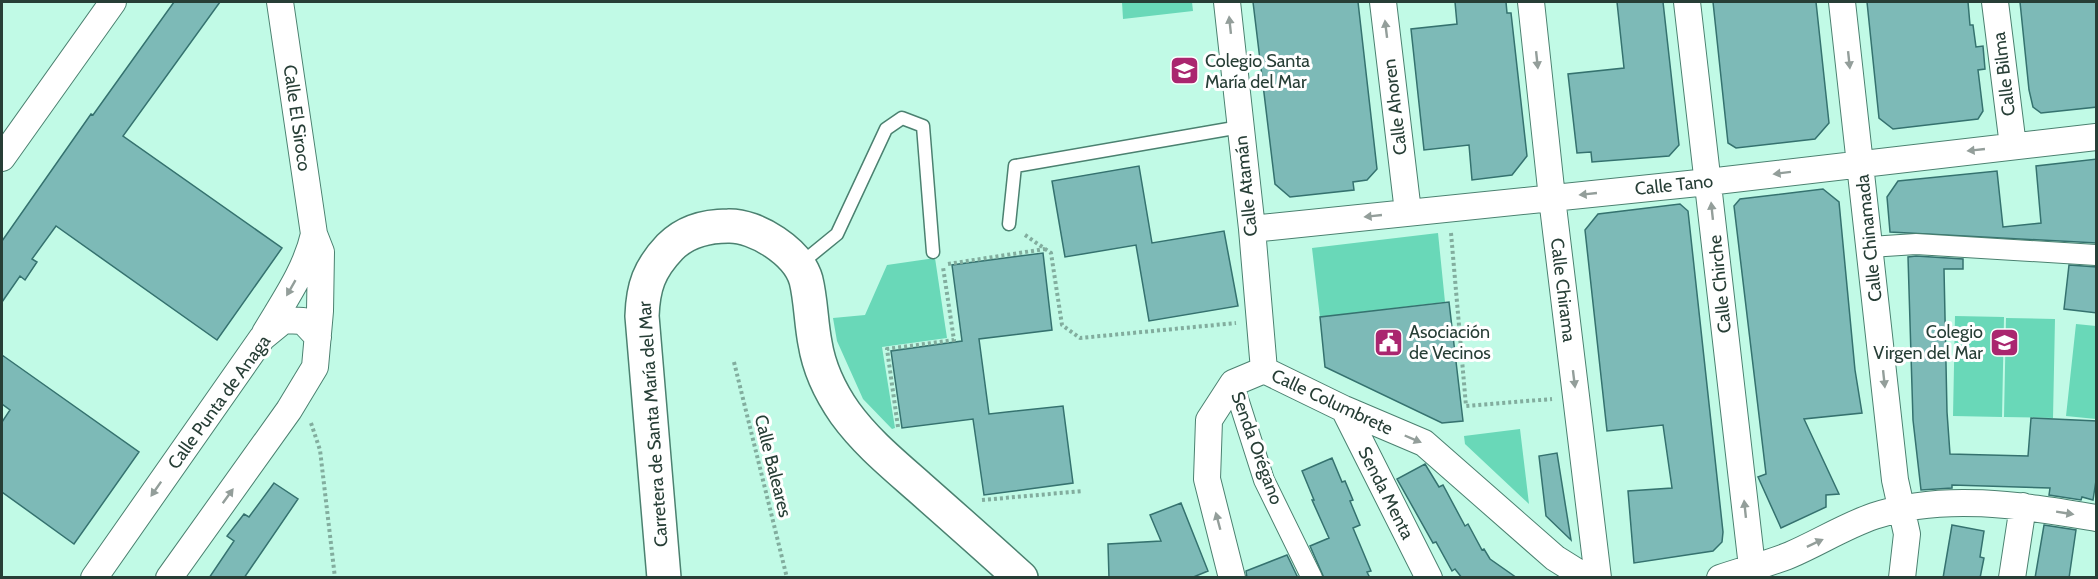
<svg xmlns="http://www.w3.org/2000/svg" width="2098" height="579" viewBox="0 0 2098 579" font-family="Cabin,sans-serif">
	<rect width="100%" height="100%" fill="#c1fae6"/>
	<path fill="#69d8b8" d="M 1122,2 L 1192,2 L 1193,11 L 1123,19 Z
		M 1438,233 L 1445,302 L 1320,317 L 1312,248 Z
		M 935,258 L 947,338 L 882,347 L 895,428 L 892,429 L 863,399 L 837,341 L 833,318 L 865,315 L 887,265 Z
		M 1955,316 L 2004,317 L 2002,417 L 1953,416 Z
		M 2006,318 L 2055,319 L 2053,418 L 2004,417 Z
		M 2076,324 L 2096,326 L 2096,419 L 2066,416 Z
		M 1520,429 L 1529,504 L 1465,444 L 1464,436 Z"/>
	<path fill="#7dbab7" stroke="#35726f" stroke-width="1.5" d="M 174,2 L 220,2 L 123,136 L 282,248 L 217,340 L 56,226 L 32,259 L 37,262 L 25,280 L 20,276 L 2,302 L 2,241 L 91,114 L 93,115 Z
		M 1253,2 L 1358,2 L 1377,169 L 1367,180 L 1353,182 L 1354,190 L 1290,197 L 1275,184 Z
		M 1455,2 L 1506,2 L 1507,13 L 1511,13 L 1527,156 L 1512,175 L 1472,180 L 1469,145 L 1424,150 L 1411,29 L 1457,24 Z
		M 1617,2 L 1663,2 L 1679,145 L 1669,156 L 1592,162 L 1591,152 L 1577,153 L 1568,74 L 1624,68 Z
		M 1713,2 L 1816,2 L 1829,123 L 1815,139 L 1736,148 L 1728,143 Z
		M 1867,2 L 1968,2 L 1970,25 L 1973,25 L 1976,47 L 1983,46 L 1985,69 L 1978,70 L 1983,111 L 1978,119 L 1893,129 L 1879,118 Z
		M 2020,2 L 2097,2 L 2097,107 L 2041,113 L 2033,107 L 2029,90 Z
		M 2097,159 L 2097,243 L 1890,232 L 1887,197 L 1898,181 L 1997,171 L 2003,227 L 2041,223 L 2036,166 Z
		M 1139,166 L 1152,243 L 1224,231 L 1238,306 L 1149,321 L 1136,245 L 1065,257 L 1052,181 Z
		M 1823,189 L 1839,202 L 1855,370 L 1862,413 L 1804,419 L 1839,494 L 1826,495 L 1826,507 L 1781,528 L 1758,477 L 1766,474 L 1734,206 L 1740,199 Z
		M 1680,204 L 1688,211 L 1723,532 L 1722,542 L 1713,551 L 1634,563 L 1628,491 L 1672,488 L 1663,425 L 1607,431 L 1585,230 L 1598,214 Z
		M 1043,253 L 1052,330 L 979,339 L 989,414 L 1063,406 L 1073,483 L 984,495 L 973,419 L 902,428 L 891,351 L 962,341 L 952,265 Z
		M 1916,256 L 1963,259 L 1963,269 L 1944,269 L 1947,412 L 1950,454 L 2028,456 L 2031,418 L 2097,421 L 2097,474 L 2093,500 L 2082,497 L 2081,500 L 2049,495 L 2050,488 L 1952,485 L 1952,488 L 1921,490 L 1913,420 L 1908,257 Z
		M 2069,265 L 2097,267 L 2097,313 L 2064,309 Z
		M 1449,302 L 1463,421 L 1442,423 L 1325,367 L 1320,317 Z
		M 2,355 L 139,452 L 74,544 L 2,492 L 2,422 L 10,410 L 2,404 Z
		M 1557,453 L 1571,540 L 1546,516 L 1539,456 Z
		M 1332,458 L 1342,482 L 1345,481 L 1353,500 L 1350,501 L 1360,525 L 1353,528 L 1371,571 L 1367,572 L 1370,578 L 1324,578 L 1310,546 L 1329,538 L 1312,500 L 1314,500 L 1302,471 Z
		M 1425,464 L 1439,487 L 1443,485 L 1465,526 L 1468,524 L 1482,550 L 1484,549 L 1490,559 L 1517,578 L 1462,578 L 1455,569 L 1452,571 L 1436,542 L 1433,543 L 1397,479 Z
		M 274,483 L 298,499 L 244,578 L 209,578 L 234,541 L 227,536 L 244,514 L 249,517 Z
		M 1181,503 L 1208,571 L 1191,578 L 1109,578 L 1108,544 L 1161,541 L 1150,515 Z
		M 1952,525 L 1984,531 L 1980,557 L 1984,558 L 1980,578 L 1943,578 Z
		M 2044,525 L 2076,530 L 2069,578 L 2035,578 Z
		M 1287,555 L 1298,578 L 1247,578 L 1246,571 Z"/>
	<g fill="none" stroke-linecap="round" stroke-linejoin="round">
		<defs>
			<path id="service" d="M 1009,224 L 1015,166 L 1240,127
				M 799,265 L 837,234 L 886,129 L 902,118 L 923,126 L 933,252"/>
			<path id="pedestrian" d="M 1870,247 L 1916,244 L 2096,255
				M 1233,383 L 1264,480 L 1312,578"/>
			<path id="minor" d="M 1227,2 L 1252,229 L 1264,370
				M 1383,2 L 1408,212
				M 1531,2 L 1552,198 L 1598,578
				M 1687,2 L 1752,567
				M 1842,2 L 1895,480 L 1907,534 L 1902,578
				M 1995,2 L 2013,146
				M 2,158 L 113,2
				M 1252,229 L 1708,182 L 2096,137
				M 265,333 C 284,301 306,270 314,234
				M 1344,409 L 1429,578
				M 94,578 L 262,338 L 284,320 L 303,321 L 318,337
				M 169,578 L 289,410 L 315,367 L 320,311 L 321,252 L 314,234 L 280,2
				M 1232,578 L 1207,479 L 1209,420 L 1233,383 L 1264,370 L 1344,409 L 1424,443 L 1555,558 L 1587,578
				M 1720,578 C 1743,570 1768,564 1790,555 C 1818,543 1845,526 1874,516 C 1946,492 2024,506 2096,518
				M 2012,578 L 2023,506"/>
			<path id="secondary" d="M 664,578 L 642,316 C 643,287 649,269 670,247 C 686,231 706,226 728,226 C 756,225 798,252 806,280 C 811,300 811,323 815,343 C 819,368 831,393 845,413 C 866,442 893,464 919,487 C 953,517 987,547 1021,578"/>
		</defs>
		<use href="#service" stroke="#4b8170" stroke-width="15"/>
		<use href="#pedestrian" stroke="#4b8170" stroke-width="22"/>
		<use href="#minor" stroke="#4b8170" stroke-width="28"/>
		<use href="#secondary" stroke="#4b8170" stroke-width="36"/>
		<path stroke="#82ad9e" stroke-width="4" stroke-dasharray="3 3" stroke-linecap="butt" d="M 1451,233 L 1466,406 L 1552,399
			M 1025,235 L 1051,253 L 1062,325 L 1080,338 L 1236,323
			M 948,264 L 1045,249
			M 734,362 L 787,578
			M 311,423 L 320,450 L 335,578
			M 898,427 L 887,349 L 954,340 L 943,267
			M 982,500 L 1083,491"/>
		<use href="#service" stroke="#fff" stroke-width="12"/>
		<use href="#pedestrian" stroke="#fff" stroke-width="20"/>
		<use href="#minor" stroke="#fff" stroke-width="26"/>
		<use href="#secondary" stroke="#fff" stroke-width="33"/>
	</g>
	<defs><path id="oneway-solid" d="M-6-.8H1V-3.2L6.5 0L1 3.2V.8H-6Z" transform="scale(1.5)"/></defs>
	<g fill="#939e9a">
		<use href="#oneway-solid" transform="translate(1230 25) rotate(-96)"/>
		<use href="#oneway-solid" transform="translate(1386 29) rotate(-97)"/>
		<use href="#oneway-solid" transform="translate(1537 60) rotate(84)"/>
		<use href="#oneway-solid" transform="translate(1849 60) rotate(84)"/>
		<use href="#oneway-solid" transform="translate(1976 150) rotate(174)"/>
		<use href="#oneway-solid" transform="translate(1782 173) rotate(173)"/>
		<use href="#oneway-solid" transform="translate(1588 194) rotate(174)"/>
		<use href="#oneway-solid" transform="translate(1712 211) rotate(-96)"/>
		<use href="#oneway-solid" transform="translate(1373 216) rotate(174)"/>
		<use href="#oneway-solid" transform="translate(291 288) rotate(120)"/>
		<use href="#oneway-solid" transform="translate(1574 379) rotate(83)"/>
		<use href="#oneway-solid" transform="translate(1884 379) rotate(84)"/>
		<use href="#oneway-solid" transform="translate(1413 439) rotate(23)"/>
		<use href="#oneway-solid" transform="translate(156 489) rotate(125)"/>
		<use href="#oneway-solid" transform="translate(228 496) rotate(-54)"/>
		<use href="#oneway-solid" transform="translate(1745 509) rotate(-96)"/>
		<use href="#oneway-solid" transform="translate(2065 513) rotate(9)"/>
		<use href="#oneway-solid" transform="translate(1218 521) rotate(-105)"/>
		<use href="#oneway-solid" transform="translate(1815 543) rotate(-25)"/>
	</g>
	<defs>
		<symbol id="school-square" viewBox="-11 -11 22 22"><rect x="-9" y="-9" width="18" height="18" rx="4" fill="#aa266f" stroke="#fff"/><path d="M0-5L7-2L0 1L-7-2ZM-4 1L0 2.5L4 1V4Q0 6-4 4Z" fill="#fff"/></symbol>
		<symbol id="civic-square" viewBox="-11 -11 22 22"><rect x="-9" y="-9" width="18" height="18" rx="4" fill="#aa266f" stroke="#fff"/><path d="M-.6-6.5H3V-4.5H.6V-3L4-1V1h2V6H-6V1h2V-1L-.6-3ZM-1.2 2.5V6h2.4V2.5Z" fill="#fff"/></symbol>
	</defs>
	<g fill-rule="evenodd">
		<use href="#school-square" x="1168" y="54" width="33" height="33"/>
		<use href="#civic-square" x="1372" y="326" width="33" height="33"/>
		<use href="#school-square" x="1988" y="326" width="33" height="33"/>
	</g>
	<g text-anchor="middle" dominant-baseline="central" stroke-width="6" stroke-linejoin="round" paint-order="stroke">
		<g font-size="18" fill="#273e36" stroke="#fff" text-anchor="start">
			<text x="1205" y="61">Colegio Santa<tspan x="1205" dy="21">María del Mar</tspan></text>
			<text x="1409" y="332">Asociación<tspan x="1409" dy="21">de Vecinos</tspan></text>
			<text x="1983" y="332" text-anchor="end">Colegio<tspan x="1983" dy="21">Virgen del Mar</tspan></text>
		</g>
		<g font-size="18" fill="#273e36" stroke="#fff">
			<text transform="translate(2004 74) rotate(-97)">Calle Bilma</text>
			<text transform="translate(1395 107) rotate(-97)">Calle Ahoren</text>
			<text transform="translate(297 118) rotate(82)">Calle El Siroco</text>
			<text transform="translate(1674 185) rotate(-6)">Calle Tano</text>
			<text transform="translate(1246 186) rotate(-96)">Calle Atamán</text>
			<text transform="translate(1869 238) rotate(-96)">Calle Chinamada</text>
			<text transform="translate(1720 284) rotate(-96)">Calle Chirche</text>
			<text transform="translate(1563 290) rotate(83)">Calle Chirama</text>
			<text transform="translate(219 402) rotate(-54)">Calle Punta de Anaga</text>
			<text transform="translate(1332 402) rotate(25)">Calle Columbrete</text>
			<text transform="translate(653 424) rotate(-94)">Carretera de Santa María del Mar</text>
			<text transform="translate(1257 448) rotate(70)">Senda Orégano</text>
			<text transform="translate(773 466) rotate(76)">Calle Baleares</text>
			<text transform="translate(1386 493) rotate(63)">Senda Menta</text>
		</g>
	</g>
	<rect width="2098" height="579" fill="none" stroke="#273e36" stroke-width="6"/>
</svg>
